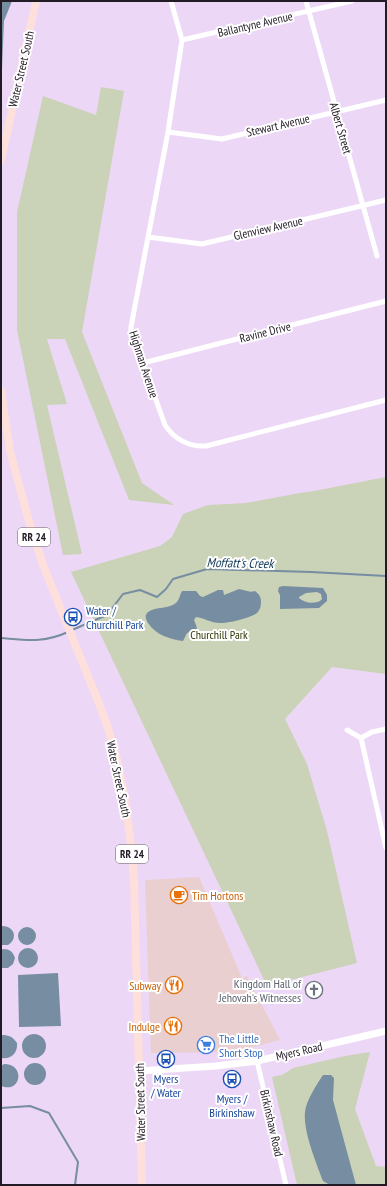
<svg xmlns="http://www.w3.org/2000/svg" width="387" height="1186" viewBox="0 0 387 1186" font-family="'PT Sans Narrow',sans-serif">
	<rect width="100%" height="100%" fill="#edd7f6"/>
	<path fill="#e9cfd0" d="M 199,877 L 242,978 L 247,976 L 280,1040 L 233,1052 L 151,1053 L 145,880 Z"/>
	<path fill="#cad2b7" d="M 101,87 L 124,91 L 82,332 L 142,483 L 174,505 L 129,500 L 65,339 L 47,339 L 67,404 L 47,405 L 82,554 L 63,555 L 17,330 L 17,212 L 43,96 L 96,115 Z
		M 386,477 L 386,674 L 332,667 L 285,719 L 307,764 L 327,831 L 357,963 L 267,986 L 71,572 L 160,546 L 172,537 L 183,514 L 208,505 L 246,503 L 300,493 L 314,491 Z
		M 370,1052 L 355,1109 L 376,1166 L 386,1167 L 386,1185 L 297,1185 L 272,1077 L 282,1075 L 293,1068 L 345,1056 Z"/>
	<path fill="#778da2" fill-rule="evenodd" d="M 1,1 L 12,1 L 4,21 L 1,93 Z
		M 283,586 L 323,588 L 327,595 L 327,601 L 319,608 L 280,609 L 280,595 L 278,591 L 279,587 ZM 317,592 L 321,594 L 322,599 L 320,601 C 314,604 304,603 299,598 L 299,597 L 306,593 Z
		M 239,589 C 245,590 249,593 255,591 C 259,594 261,597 261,602 C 261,606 260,610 257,613 C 250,618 229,623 220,623 C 211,623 204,618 196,617 L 194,620 L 196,625 L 197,629 L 187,633 L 183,641 C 169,639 156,635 148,623 C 146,619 144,616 148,612 C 156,606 169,610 177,602 C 180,598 180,594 182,591 L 196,591 L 200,596 L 203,597 L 218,590 L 223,590 L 224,595 Z
		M 2,926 C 15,926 18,939 8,945 L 1,945 L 1,927 Z
		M18 936a9 9 0 1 1 18 0a9 9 0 1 1-18 0Z
		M18 958a10 10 0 1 1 20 0a10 10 0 1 1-20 0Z
		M 3,949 C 10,949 13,952 15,958 L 13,964 L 8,968 L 1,968 L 1,950 Z
		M 58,973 L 61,1026 L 19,1027 L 18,975 Z
		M22 1046a12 12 0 1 1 24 0a12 12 0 1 1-24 0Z
		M 2,1035 C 9,1035 13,1037 17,1043 C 18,1053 11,1060 1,1058 L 1,1036 Z
		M24 1074a11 11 0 1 1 22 0a11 11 0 1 1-22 0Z
		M 4,1064 C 26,1064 21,1094 1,1086 L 1,1066 Z
		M 323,1075 L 331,1075 L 334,1078 L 333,1100 L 356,1185 L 330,1185 L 323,1181 C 316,1162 303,1131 305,1112 C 306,1101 317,1084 323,1075 Z"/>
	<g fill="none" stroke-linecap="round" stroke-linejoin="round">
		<path stroke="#778da2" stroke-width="2" d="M 72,630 L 107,615 L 123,594 L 140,590 L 157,597 L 166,589 L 173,579 L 207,569 L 311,572 L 386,576
			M 1,638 C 27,640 44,643 68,632
			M 1,1108 L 30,1106 L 49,1113 L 78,1162 L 75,1185"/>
		<path stroke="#fff" stroke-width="5" d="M 171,1 L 182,40 L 168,132 L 131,327 L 131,331 L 165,425 C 174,439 189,447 206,446 L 386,400
			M 306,1 L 377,256
			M 182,40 L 352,1
			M 168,132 L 222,139 L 386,100
			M 148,237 L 202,244 L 386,200
			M 143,363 L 386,301
			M 347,730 L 361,738 L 386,848
			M 361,738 L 372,732 L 386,729
			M 257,1061 L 286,1185"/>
		<path stroke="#fff" stroke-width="7" d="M 139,1071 L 216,1066 L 257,1061 L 386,1031"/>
		<path stroke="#fddfdb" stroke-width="8" d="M 1,160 L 36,1
			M 1,391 L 10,451 L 28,518 L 43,565 L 98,701 L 108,728 L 118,763 L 126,805 L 132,854 L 134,880 L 142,1185"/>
	</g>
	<defs>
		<symbol id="bus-ring" viewBox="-11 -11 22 22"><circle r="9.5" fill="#fff" stroke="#1a4fb4" stroke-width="1.5"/><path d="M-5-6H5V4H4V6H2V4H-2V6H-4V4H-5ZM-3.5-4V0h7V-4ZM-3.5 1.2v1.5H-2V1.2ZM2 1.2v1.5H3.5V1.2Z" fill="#1a4fb4"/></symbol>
		<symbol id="cafe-ring" viewBox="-11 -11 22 22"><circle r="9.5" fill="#fff" stroke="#e8710a" stroke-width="1.5"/><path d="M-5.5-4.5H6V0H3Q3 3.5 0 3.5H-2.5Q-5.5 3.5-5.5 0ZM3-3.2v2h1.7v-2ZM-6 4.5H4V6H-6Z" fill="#e8710a"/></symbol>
		<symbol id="restaurant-ring" viewBox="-11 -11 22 22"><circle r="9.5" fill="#fff" stroke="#e8710a" stroke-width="1.5"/><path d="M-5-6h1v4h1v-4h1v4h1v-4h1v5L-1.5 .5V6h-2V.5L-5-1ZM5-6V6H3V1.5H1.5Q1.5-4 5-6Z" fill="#e8710a"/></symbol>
		<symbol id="church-ring" viewBox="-11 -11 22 22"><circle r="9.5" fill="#fff" stroke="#6b7280" stroke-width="1.5"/><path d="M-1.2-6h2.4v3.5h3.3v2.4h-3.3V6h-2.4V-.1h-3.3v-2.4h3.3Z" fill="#6b7280"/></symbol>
		<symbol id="supermarket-ring" viewBox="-11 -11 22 22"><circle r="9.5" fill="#fff" stroke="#3f7fe0" stroke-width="1.5"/><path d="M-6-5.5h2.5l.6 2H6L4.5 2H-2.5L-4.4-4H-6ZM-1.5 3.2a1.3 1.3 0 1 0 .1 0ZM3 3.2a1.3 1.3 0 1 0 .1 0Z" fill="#3f7fe0"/></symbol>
	</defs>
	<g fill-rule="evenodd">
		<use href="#bus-ring" x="63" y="607" width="20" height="20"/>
		<use href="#cafe-ring" x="169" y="885" width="20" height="20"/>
		<use href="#restaurant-ring" x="164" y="975" width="20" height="20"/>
		<use href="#church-ring" x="304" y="980" width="20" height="20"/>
		<use href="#restaurant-ring" x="163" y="1016" width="20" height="20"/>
		<use href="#supermarket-ring" x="196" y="1035" width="20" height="20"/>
		<use href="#bus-ring" x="156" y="1049" width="20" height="20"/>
		<use href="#bus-ring" x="222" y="1069" width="20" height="20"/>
	</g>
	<g text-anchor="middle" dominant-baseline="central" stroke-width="4" stroke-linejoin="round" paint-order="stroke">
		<g fill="#fff" stroke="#645f66" stroke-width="1">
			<rect x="18" y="528" width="32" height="18" rx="3"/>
			<rect x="116" y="845" width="32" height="18" rx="3"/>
		</g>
		<g font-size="11" font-weight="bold" fill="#221a25">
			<text x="34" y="537">RR 24</text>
			<text x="132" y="854">RR 24</text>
		</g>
		<g font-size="12" fill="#221a25" stroke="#fff">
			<text transform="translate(255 24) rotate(-13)">Ballantyne Avenue</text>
			<text transform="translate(21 69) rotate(-77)">Water Street South</text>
			<text transform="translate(278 125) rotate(-13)">Stewart Avenue</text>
			<text transform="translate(341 128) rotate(74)">Albert Street</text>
			<text transform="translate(268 228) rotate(-13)">Glenview Avenue</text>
			<text transform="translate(265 332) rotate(-14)">Ravine Drive</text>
			<text transform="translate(144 364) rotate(72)">Highman Avenue</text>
			<text transform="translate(119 779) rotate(78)">Water Street South</text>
			<text transform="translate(299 1051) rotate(-13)">Myers Road</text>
			<text transform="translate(140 1102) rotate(-91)">Water Street South</text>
			<text transform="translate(272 1123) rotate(77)">Birkinshaw Road</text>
		</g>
		<g font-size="12" fill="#164399" stroke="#fff">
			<text x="86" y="610" text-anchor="start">Water /<tspan x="86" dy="14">Churchill Park</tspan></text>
			<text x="166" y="1078">Myers<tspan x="166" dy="14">/ Water</tspan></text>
			<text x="232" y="1098">Myers /<tspan x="232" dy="14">Birkinshaw</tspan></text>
		</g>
		<g font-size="12" fill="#2e3704" stroke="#fff">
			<text x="219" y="634">Churchill Park</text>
		</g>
		<g font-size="12" fill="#c56008" stroke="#fff" text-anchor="end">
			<text x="192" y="895" text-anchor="start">Tim Hortons</text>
			<text x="161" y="985">Subway</text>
			<text x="160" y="1026">Indulge</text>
		</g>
		<g font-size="12" fill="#5b616d" stroke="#fff" text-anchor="end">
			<text x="301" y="983">Kingdom Hall of<tspan x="301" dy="14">Jehovah's Witnesses</tspan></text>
		</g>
		<g font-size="12" fill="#366cbe" stroke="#fff" text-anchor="start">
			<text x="219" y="1038">The Little<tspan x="219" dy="14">Short Stop</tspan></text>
		</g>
		<g font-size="13" font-style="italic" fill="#133a5a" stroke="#fff">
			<text transform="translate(240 563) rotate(1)">Moffatt's Creek</text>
		</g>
	</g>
	<rect width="387" height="1186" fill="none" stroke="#221a25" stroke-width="4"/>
</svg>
